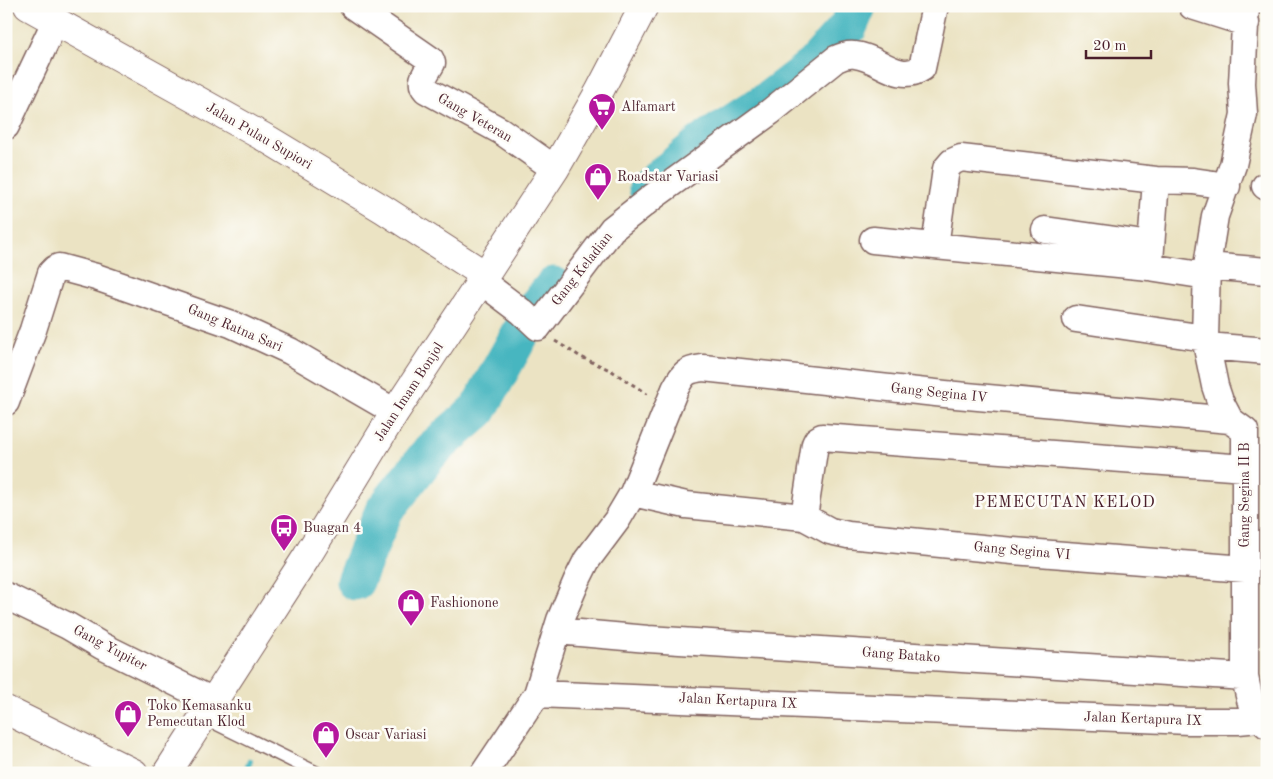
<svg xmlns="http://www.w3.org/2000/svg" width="1273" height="779" viewBox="0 0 1273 779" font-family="'Old Standard TT',serif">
	<rect width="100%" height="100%" fill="#fdfcf7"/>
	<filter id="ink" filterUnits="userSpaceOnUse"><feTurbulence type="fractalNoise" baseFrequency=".02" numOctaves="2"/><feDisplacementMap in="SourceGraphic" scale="10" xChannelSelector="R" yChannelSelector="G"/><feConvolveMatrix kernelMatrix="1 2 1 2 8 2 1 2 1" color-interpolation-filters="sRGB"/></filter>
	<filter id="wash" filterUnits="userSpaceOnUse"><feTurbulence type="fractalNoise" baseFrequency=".0096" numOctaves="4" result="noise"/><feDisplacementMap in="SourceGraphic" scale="20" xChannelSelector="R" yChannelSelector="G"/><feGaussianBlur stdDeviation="1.12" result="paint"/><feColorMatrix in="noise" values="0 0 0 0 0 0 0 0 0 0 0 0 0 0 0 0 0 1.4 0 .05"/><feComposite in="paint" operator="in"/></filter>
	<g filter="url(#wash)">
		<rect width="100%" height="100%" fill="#ebe3c3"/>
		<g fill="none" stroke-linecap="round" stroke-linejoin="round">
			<path stroke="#47b6c0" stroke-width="6" d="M 245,773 L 250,761"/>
			<path stroke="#47b6c0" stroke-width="39" d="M 648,188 L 701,144 L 770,99 L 813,66 L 848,27 L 857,6
				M 355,581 L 384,511 L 431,451 L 478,410 L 533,311 L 554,286"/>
		</g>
	</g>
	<g filter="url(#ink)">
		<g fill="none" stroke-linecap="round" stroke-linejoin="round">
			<defs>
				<path id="service" d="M 203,717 L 317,773"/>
				<path id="minor" d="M 353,6 L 431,60 L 432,63 C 427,72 418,82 426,90 L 501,131 L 555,169
					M 1192,6 L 1246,23
					M 1246,6 L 1242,83 L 1244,114 L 1233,165 L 1215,216 L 1212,234 L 1207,266 L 1205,338 L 1215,386 L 1220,401 L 1230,420 L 1245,431 L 1245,677 C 1249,695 1250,714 1267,725
					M 6,126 L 55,22
					M 1265,186 L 1267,187
					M 1045,230 L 1151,245
					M 873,240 L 1149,267 L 1207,276
					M 935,246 L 946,169 L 952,162 L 961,158 L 1156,180 L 1193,181 L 1227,186
					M 1150,261 L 1156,180
					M 1207,266 L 1267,271
					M 481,281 L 522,312 L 538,327 L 612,229 L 654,196 L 770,112 L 836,59 C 842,56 848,54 855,55 C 879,57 898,84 922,68 L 935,6
					M 1076,319 L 1205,338
					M 1207,346 L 1267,351
					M 6,402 L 33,330 L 51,273 L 55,269 L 59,267 L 96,277 L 231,324 L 290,351 L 395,412
					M 1230,420 L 945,394 L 703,368 C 685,370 683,374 675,389 L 633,493 L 617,520 L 587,560 L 577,580 L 560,620 L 537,694 L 1189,721 L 1238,721 L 1258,719
					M 633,493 L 686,505 L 804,517 L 830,531 L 848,535 L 1013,551 L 1245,569
					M 804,517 L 815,444 L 817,440 L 822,437 L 1245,468
					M 6,596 L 68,626 L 102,646 L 213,701
					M 557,631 L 648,639 L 1245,677
					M 484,773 L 537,694"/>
				<path id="tertiary" d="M 28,6 L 269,140 L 383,209 L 485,275
					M 6,710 L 134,773"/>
				<path id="trunk" d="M 167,773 L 306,558 L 395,412 L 555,169 L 599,92 L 644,6"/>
			</defs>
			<use href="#service" stroke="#826460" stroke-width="15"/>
			<use href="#minor" stroke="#826460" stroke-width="29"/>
			<use href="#tertiary" stroke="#826460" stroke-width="30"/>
			<use href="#trunk" stroke="#826460" stroke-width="30"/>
			<path stroke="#826460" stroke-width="3" stroke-dasharray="4 4" stroke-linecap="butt" d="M 555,341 L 581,357 L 612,371 L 647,394"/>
			<use href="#service" stroke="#fff" stroke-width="12"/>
			<use href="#minor" stroke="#fff" stroke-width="26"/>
			<use href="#tertiary" stroke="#fff" stroke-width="28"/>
			<use href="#trunk" stroke="#fff" stroke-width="28"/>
		</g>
	</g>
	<defs>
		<symbol id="supermarket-pin" viewBox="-11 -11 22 30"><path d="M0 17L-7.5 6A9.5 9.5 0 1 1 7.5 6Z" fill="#b5179e" stroke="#fdfcf7"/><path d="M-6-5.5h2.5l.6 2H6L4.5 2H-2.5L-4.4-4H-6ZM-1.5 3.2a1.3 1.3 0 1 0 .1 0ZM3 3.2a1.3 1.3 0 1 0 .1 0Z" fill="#fff"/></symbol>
		<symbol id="shop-pin" viewBox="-11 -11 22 30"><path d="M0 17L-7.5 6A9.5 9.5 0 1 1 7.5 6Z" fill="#b5179e" stroke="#fdfcf7"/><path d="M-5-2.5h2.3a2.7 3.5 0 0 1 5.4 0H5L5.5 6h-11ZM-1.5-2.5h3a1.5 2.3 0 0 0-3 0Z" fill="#fff"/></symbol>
		<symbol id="bus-pin" viewBox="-11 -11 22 30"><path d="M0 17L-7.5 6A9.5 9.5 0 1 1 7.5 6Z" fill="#b5179e" stroke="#fdfcf7"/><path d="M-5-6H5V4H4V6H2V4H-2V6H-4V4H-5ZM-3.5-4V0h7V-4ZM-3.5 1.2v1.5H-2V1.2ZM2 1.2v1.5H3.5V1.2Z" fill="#fff"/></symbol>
	</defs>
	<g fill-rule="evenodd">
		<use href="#supermarket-pin" x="586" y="91" width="32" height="43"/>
		<use href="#shop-pin" x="582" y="161" width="32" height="43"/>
		<use href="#bus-pin" x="268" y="512" width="32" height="43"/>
		<use href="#shop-pin" x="395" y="587" width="32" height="43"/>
		<use href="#shop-pin" x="112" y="698" width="32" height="43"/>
		<use href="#shop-pin" x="310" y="719" width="32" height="43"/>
	</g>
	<g text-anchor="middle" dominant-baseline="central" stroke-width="5" stroke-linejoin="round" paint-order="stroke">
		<g font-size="14" fill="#4a1f2b" stroke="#fdfcf7" text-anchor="start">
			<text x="621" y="107">Alfamart</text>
			<text x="617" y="177">Roadstar Variasi</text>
			<text x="303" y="528">Buagan 4</text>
			<text x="430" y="603">Fashionone</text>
			<text x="147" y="706">Toko Kemasanku<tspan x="147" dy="16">Pemecutan Klod</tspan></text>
			<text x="345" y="735">Oscar Variasi</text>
		</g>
		<g font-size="14" fill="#4a1f2b" stroke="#fdfcf7">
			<text transform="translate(475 118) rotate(30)">Gang Veteran</text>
			<text transform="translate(259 136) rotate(30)">Jalan Pulau Supiori</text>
			<text transform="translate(582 269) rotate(-52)">Gang Keladian</text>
			<text transform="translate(235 328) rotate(23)">Gang Ratna Sari</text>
			<text transform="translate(409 392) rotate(-57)">Jalan Imam Bonjol</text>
			<text transform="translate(939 393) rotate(6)">Gang Segina IV</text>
			<text transform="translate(1245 495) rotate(-90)">Gang Segina II B</text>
			<text transform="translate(1022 551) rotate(5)">Gang Segina VI</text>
			<text transform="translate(110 648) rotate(28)">Gang Yupiter</text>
			<text transform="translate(901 655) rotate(4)">Gang Batako</text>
			<text transform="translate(738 701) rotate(3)">Jalan Kertapura IX</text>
			<text transform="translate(1143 719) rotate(2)">Jalan Kertapura IX</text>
		</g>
		<g font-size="16" letter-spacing="1" fill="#4a1f2b" stroke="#fdfcf7">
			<text x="1065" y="503">PEMECUTAN KELOD</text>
		</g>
	</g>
	<rect width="1273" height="779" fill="none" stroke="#fdfcf7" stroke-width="25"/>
	<path d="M1086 50v8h65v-8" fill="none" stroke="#4a1f2b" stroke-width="2.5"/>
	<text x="1093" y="50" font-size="15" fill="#4a1f2b" stroke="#fdfcf7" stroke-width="4" paint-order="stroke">20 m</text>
</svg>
